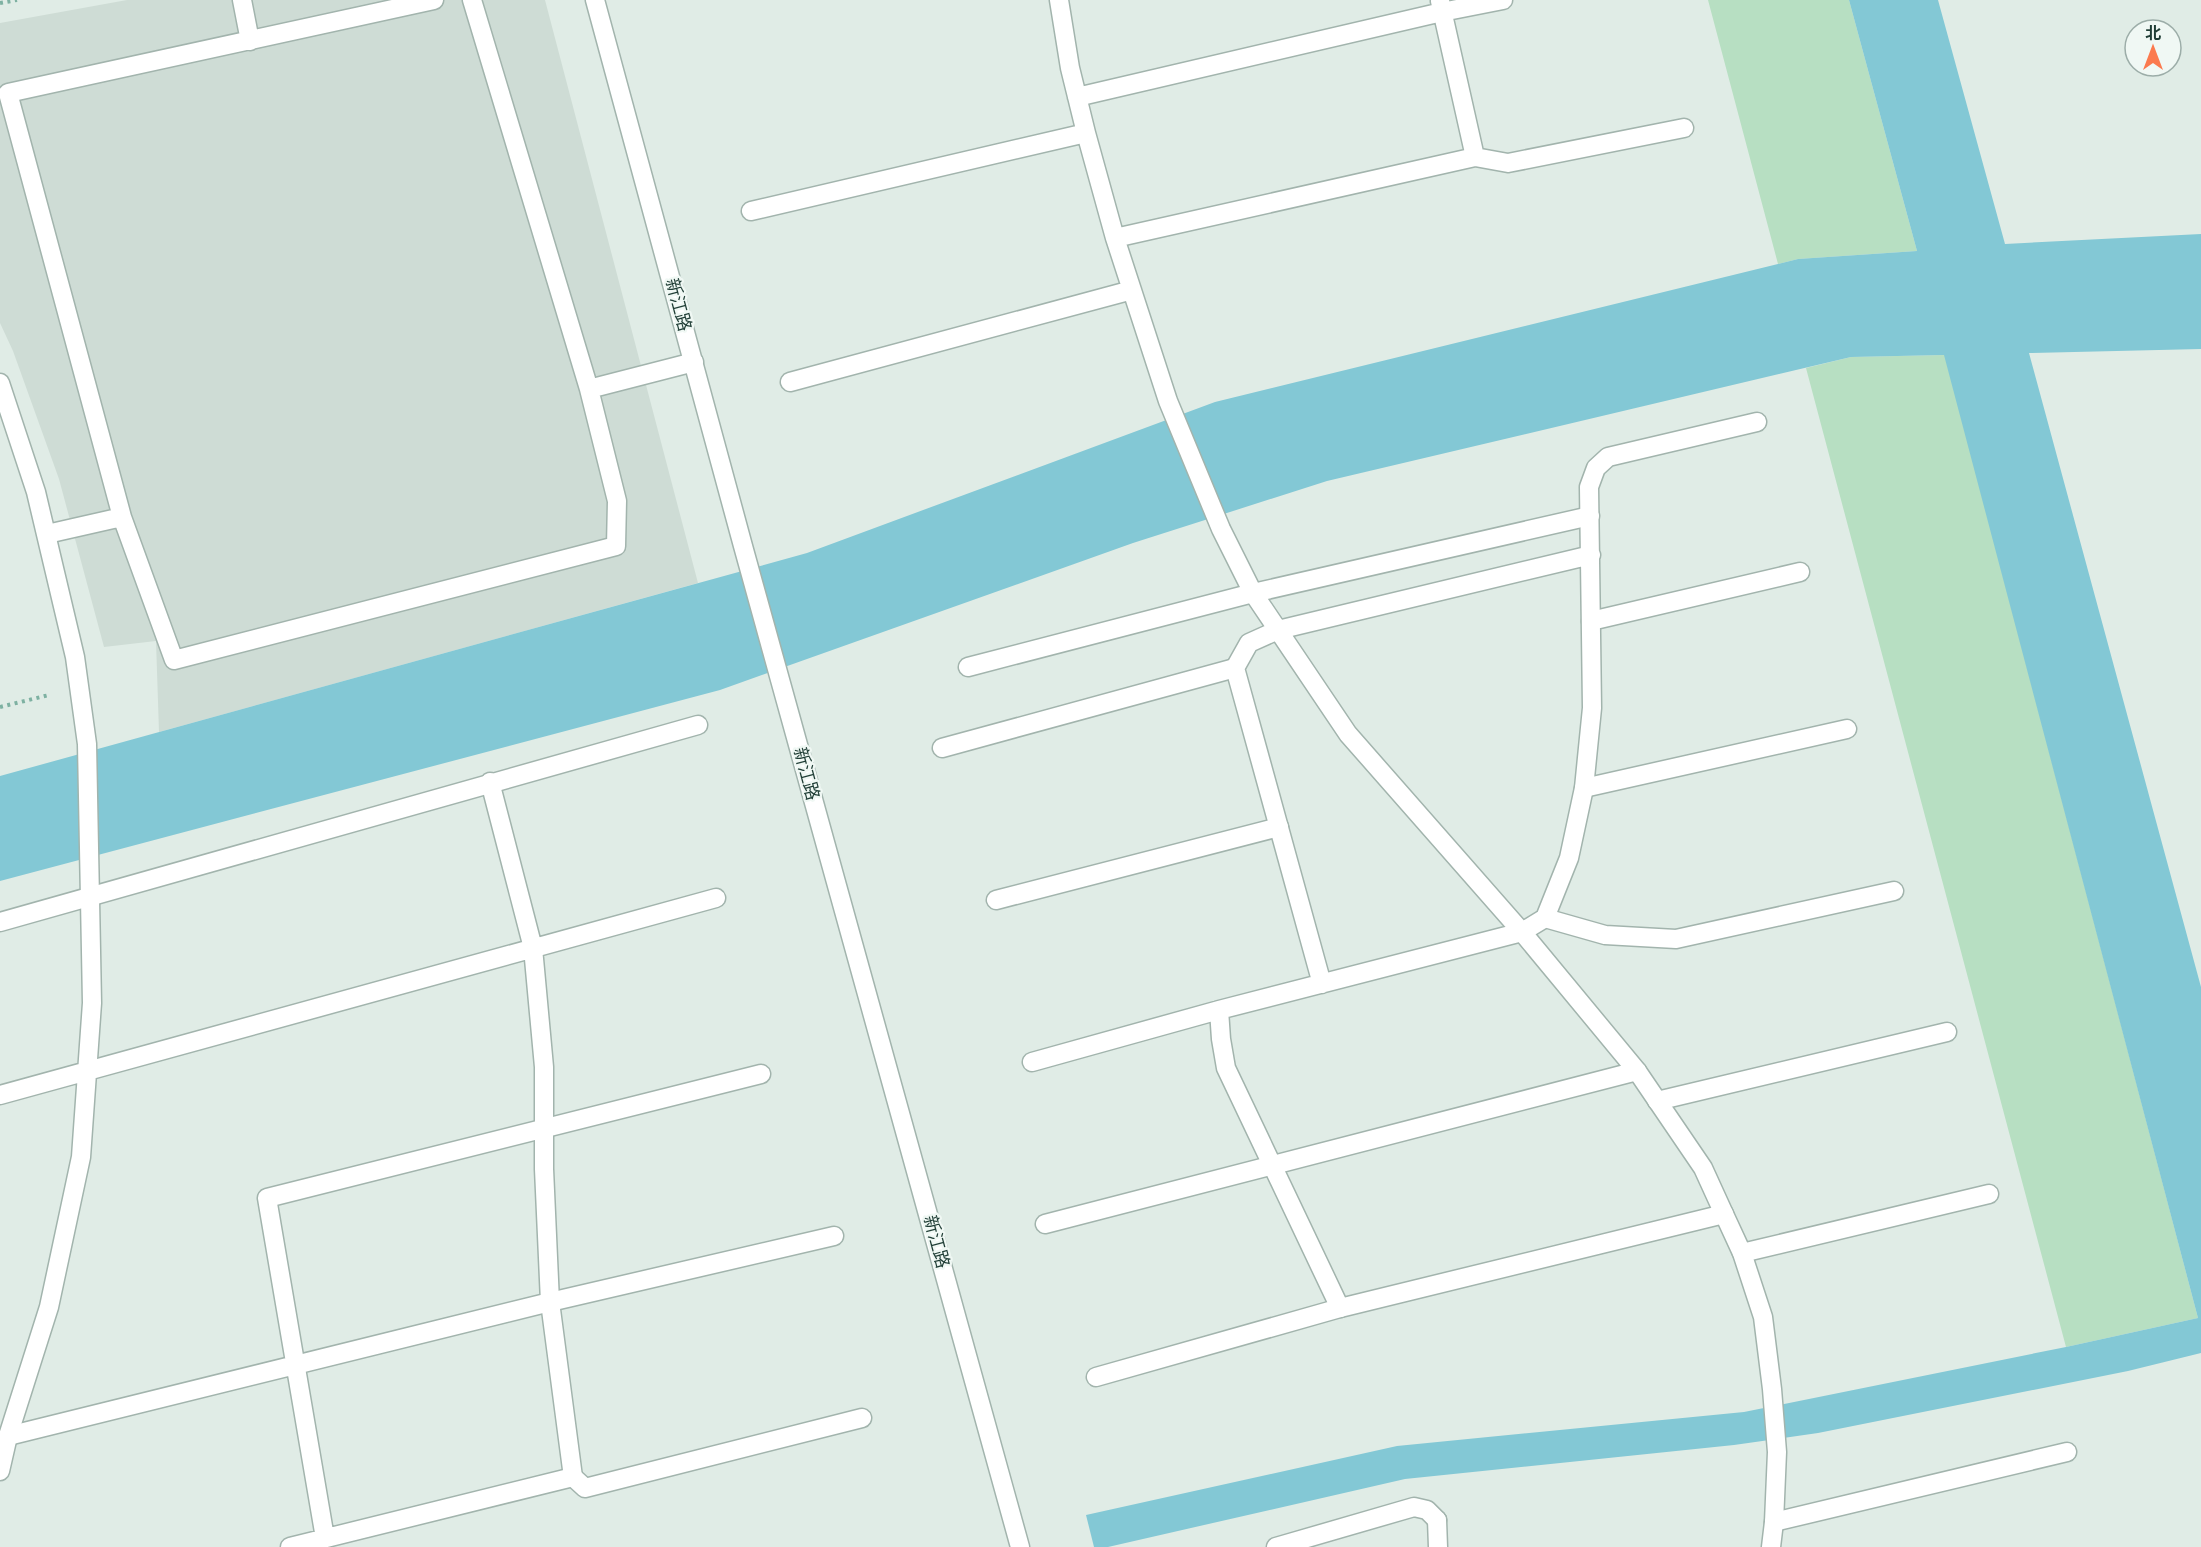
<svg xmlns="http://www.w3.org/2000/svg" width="2201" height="1547" viewBox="0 0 2201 1547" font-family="'Sofia Sans Condensed','Noto Sans SC',sans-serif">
	<rect width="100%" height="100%" fill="#e0ece6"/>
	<path fill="#cedcd5" d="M 127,0 L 545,0 L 698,583 L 159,732 L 156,641 L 104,647 L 59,479 L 13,351 L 0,323 L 0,23 Z"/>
	<path fill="#b7dfc2" d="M 1708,0 L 1849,0 L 1917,251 L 1798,259 L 1778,264 Z
		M 1945,355 L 2198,1318 L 2066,1347 L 1806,368 L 1851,357 Z"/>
	<path fill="#83c8d5" d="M 1849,0 L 1938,0 L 2005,244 L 2201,234 L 2201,349 L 2029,353 L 2201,987 L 2201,1353 L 2128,1371 L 1818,1433 L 1734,1445 L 1405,1479 L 1108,1547 L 1094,1547 L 1086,1515 L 1397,1446 L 1744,1412 L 2066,1347 L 2198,1318 L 1944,355 L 1851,357 L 1327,481 L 1133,543 L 720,690 L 0,881 L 0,776 L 807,553 L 1215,402 L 1798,259 L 1917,251 Z"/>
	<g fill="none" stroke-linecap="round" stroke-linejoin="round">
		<defs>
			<path id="service" d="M 242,0 L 250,41
				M 434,0 L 8,93 L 122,517 L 174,660 L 616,546 L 617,501 L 589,389 L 472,0
				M 589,389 L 694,362
				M 47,534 L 122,517
				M 1591,621 L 1800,572
				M 968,667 L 1253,593 L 1590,516
				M 942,748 L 1235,668
				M 1584,788 L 1847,729
				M 996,900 L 1279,827
				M 1545,918 L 1605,935 L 1676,939 L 1894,891
				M 0,922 L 698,725
				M 1657,1101 L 1947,1032
				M 1045,1224 L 1637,1071
				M 1742,1253 L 1989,1194
				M 1096,1377 L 1340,1308 L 1724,1214
				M 8,1436 L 550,1302 L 834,1236
				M 1774,1522 L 2067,1452
				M 325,1538 L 267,1198 L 761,1074
				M 290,1547 L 573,1477 L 585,1488 L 862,1418
				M 1276,1547 L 1414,1507 L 1427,1510 L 1437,1520"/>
			<path id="minor" d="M 1059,0 L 1070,68 L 1086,133 L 1115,238 L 1168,401 L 1221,529 L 1253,593 L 1348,734 L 1522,932 L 1637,1071 L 1703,1168 L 1724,1214 L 1742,1253 L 1763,1317 L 1772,1389 L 1777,1452 L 1774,1522 L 1771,1547
				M 1440,1 L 1475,157 L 1508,163 L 1684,128
				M 1077,97 L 1442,12 L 1503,0
				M 751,211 L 1086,133
				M 1115,238 L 1475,157
				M 790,382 L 1132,290
				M 0,383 L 36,492 L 75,657 L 87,744 L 92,1003 L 81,1157 L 49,1307 L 8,1436 L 0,1471
				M 490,782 L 533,948 L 544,1067 L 544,1169 L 550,1302 L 573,1477
				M 1322,984 L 1235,668 L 1249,643 L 1278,630 L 1591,555
				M 1219,1010 L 1221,1039 L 1226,1068 L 1340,1308
				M 1032,1062 L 1219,1010 L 1522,932 L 1545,918 L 1569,858 L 1584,788 L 1592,708 L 1589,487 L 1596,468 L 1608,457 L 1757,422
				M 0,1095 L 716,898
				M 1437,1520 L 1438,1547"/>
			<path id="tertiary" d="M 595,0 L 743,546 L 1020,1547"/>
		</defs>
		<use href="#service" stroke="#a2b4ad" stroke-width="21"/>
		<use href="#minor" stroke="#a2b4ad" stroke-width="21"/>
		<use href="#tertiary" stroke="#a2b4ad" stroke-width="21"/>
		<path stroke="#7eb1a2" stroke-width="4" stroke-dasharray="3 4.5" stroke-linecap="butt" d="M 0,3 L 17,0
			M 0,707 L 49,695"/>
		<use href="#service" stroke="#fff" stroke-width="18"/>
		<use href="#minor" stroke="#fff" stroke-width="18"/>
		<use href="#tertiary" stroke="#fff" stroke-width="18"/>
	</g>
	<g text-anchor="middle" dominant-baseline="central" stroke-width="4.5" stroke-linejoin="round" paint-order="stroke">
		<g font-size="18" fill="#1f3d35" stroke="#f0f8f4">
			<text transform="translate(678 305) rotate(75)">新江路</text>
			<text transform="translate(806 774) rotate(75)">新江路</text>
			<text transform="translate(936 1242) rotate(75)">新江路</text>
		</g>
	</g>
	<g transform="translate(2153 48)"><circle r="28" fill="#f0f8f4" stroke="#9cada8" stroke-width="1.5"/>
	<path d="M0-4.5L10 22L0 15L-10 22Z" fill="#fb7a4e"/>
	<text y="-9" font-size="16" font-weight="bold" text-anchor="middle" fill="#1f3d35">北</text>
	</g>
</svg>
